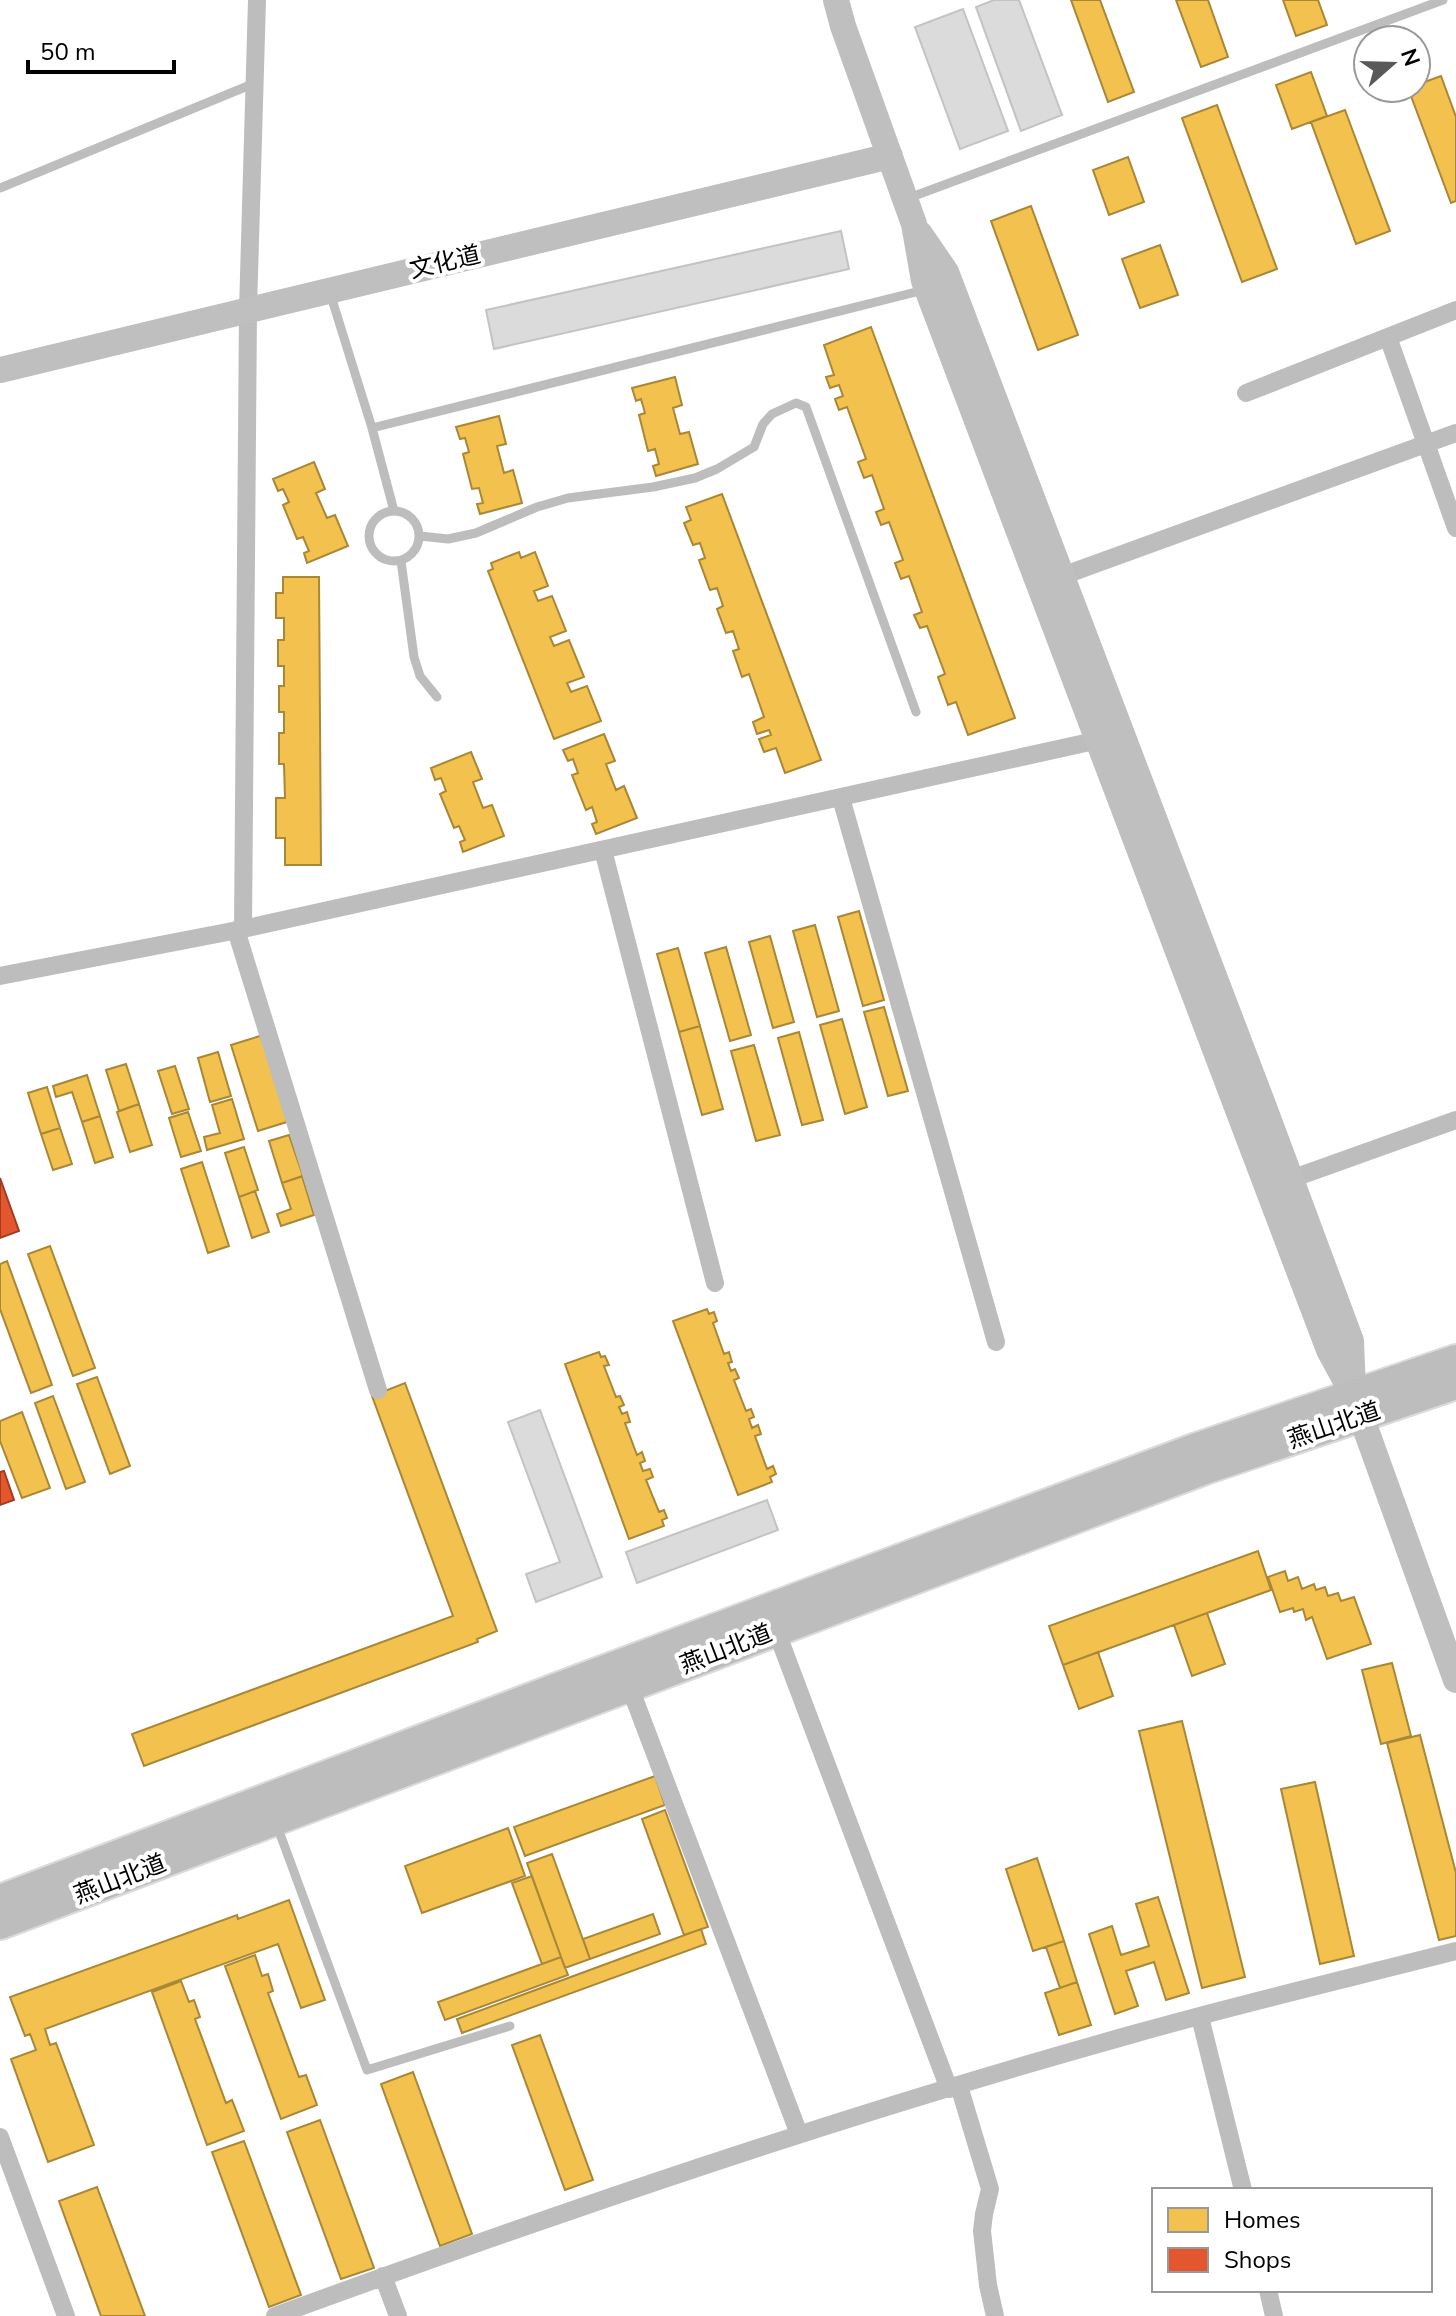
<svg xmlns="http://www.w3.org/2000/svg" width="1456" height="2316" viewBox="0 0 1456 2316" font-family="'Nunito Sans','Noto Sans SC',sans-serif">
	<rect width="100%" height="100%" fill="#fff"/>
	<path fill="#f2c14e" stroke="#a98737" stroke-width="2" d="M 1071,0 L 1100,0 L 1134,92 L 1108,102 Z
		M 1176,0 L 1208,0 L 1228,57 L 1201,67 Z
		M 1283,0 L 1318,0 L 1327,25 L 1296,36 Z
		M 1311,72 L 1327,116 L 1292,129 L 1276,85 Z
		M 1441,76 L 1456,117 L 1456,201 L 1451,203 L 1408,88 L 1416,88 L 1416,85 Z
		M 1217,105 L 1277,269 L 1242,282 L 1182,118 Z
		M 1345,110 L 1390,231 L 1356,244 L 1311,122 Z
		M 1128,157 L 1144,202 L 1109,215 L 1093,170 Z
		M 1031,206 L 1078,335 L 1038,350 L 991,221 Z
		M 1160,245 L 1178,295 L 1140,308 L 1122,259 Z
		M 871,327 L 1015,718 L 968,735 L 956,702 L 948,705 L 938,677 L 945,674 L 927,626 L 920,628 L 914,615 L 922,612 L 909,576 L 901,579 L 895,563 L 903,560 L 889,522 L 881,525 L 876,512 L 884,509 L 872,475 L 864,478 L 858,462 L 866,459 L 847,407 L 839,410 L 835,399 L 843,396 L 839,385 L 830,388 L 826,377 L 834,375 L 824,345 Z
		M 675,377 L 682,405 L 673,408 L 680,434 L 689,432 L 698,464 L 656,476 L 653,466 L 659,464 L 655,449 L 648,451 L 639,415 L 645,413 L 641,399 L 636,401 L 632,388 Z
		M 499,416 L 506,444 L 497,446 L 504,473 L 513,470 L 522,503 L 480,514 L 477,504 L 483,503 L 479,488 L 472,489 L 463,454 L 469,452 L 465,438 L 460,439 L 456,427 Z
		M 314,462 L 325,489 L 316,493 L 327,518 L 335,515 L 348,546 L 307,563 L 304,553 L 309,551 L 303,537 L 297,539 L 283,505 L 289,502 L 283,489 L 278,491 L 273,479 Z
		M 722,494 L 821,760 L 785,773 L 776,748 L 764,752 L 759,739 L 771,735 L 769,730 L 757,734 L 753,722 L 764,717 L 749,674 L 742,677 L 733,651 L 739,649 L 733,631 L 726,633 L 717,609 L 723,606 L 717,588 L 710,590 L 699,560 L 705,558 L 700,543 L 693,545 L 684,523 L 691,520 L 686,507 Z
		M 519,552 L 521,558 L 535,552 L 548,586 L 534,591 L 538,601 L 552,596 L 566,631 L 550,637 L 554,646 L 569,640 L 584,677 L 567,683 L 571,692 L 587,686 L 601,721 L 554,739 L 488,571 L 493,569 L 491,563 Z
		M 283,577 L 319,577 L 321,865 L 285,865 L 285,838 L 276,838 L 276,798 L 285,798 L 284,764 L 279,764 L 279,733 L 284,733 L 284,712 L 279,712 L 279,686 L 284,686 L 284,666 L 278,666 L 278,640 L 284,640 L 284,618 L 276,618 L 276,593 L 283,593 Z
		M 604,734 L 615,761 L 606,764 L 616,790 L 624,786 L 637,818 L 596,834 L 592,824 L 597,822 L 592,807 L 586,810 L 572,775 L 578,773 L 573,759 L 568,761 L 563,750 Z
		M 471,752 L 482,779 L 473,782 L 483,808 L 492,805 L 504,836 L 463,852 L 460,842 L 465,840 L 459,826 L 454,828 L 440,794 L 446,791 L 441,778 L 435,780 L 431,768 Z
		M 859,911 L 884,1000 L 863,1006 L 838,917 Z
		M 815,925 L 839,1011 L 817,1017 L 793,931 Z
		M 770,936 L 794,1022 L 773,1028 L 749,942 Z
		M 726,947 L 751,1035 L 730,1041 L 705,953 Z
		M 678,948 L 700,1026 L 679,1032 L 657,954 Z
		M 884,1007 L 908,1091 L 888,1096 L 864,1012 Z
		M 842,1019 L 867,1107 L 845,1114 L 820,1025 Z
		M 700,1026 L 723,1109 L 702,1115 L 679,1032 Z
		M 799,1032 L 823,1120 L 802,1125 L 778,1038 Z
		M 263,1035 L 290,1121 L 258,1131 L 231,1045 Z
		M 754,1045 L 780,1135 L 756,1141 L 731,1051 Z
		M 218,1052 L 231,1096 L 210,1102 L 198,1058 Z
		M 126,1064 L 139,1104 L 119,1111 L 106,1070 Z
		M 175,1066 L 189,1109 L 172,1114 L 158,1071 Z
		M 87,1075 L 100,1116 L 82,1122 L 72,1092 L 56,1097 L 53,1086 Z
		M 47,1087 L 60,1128 L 41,1134 L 28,1093 Z
		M 232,1099 L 244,1139 L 207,1150 L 204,1137 L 220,1133 L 212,1105 Z
		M 139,1104 L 152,1145 L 130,1152 L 117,1112 Z
		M 188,1112 L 201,1151 L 181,1157 L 169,1118 Z
		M 100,1116 L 113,1157 L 95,1163 L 82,1122 Z
		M 60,1128 L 72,1164 L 53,1170 L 41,1134 Z
		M 289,1135 L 303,1176 L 282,1183 L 269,1141 Z
		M 244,1147 L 258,1190 L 239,1197 L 225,1153 Z
		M 202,1162 L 229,1246 L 208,1253 L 181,1169 Z
		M 302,1176 L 314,1215 L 281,1226 L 277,1214 L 291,1209 L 282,1183 Z
		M 255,1191 L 269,1232 L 252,1238 L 239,1197 Z
		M 50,1246 L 95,1368 L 73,1376 L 28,1254 Z
		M 7,1261 L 52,1385 L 31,1393 L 0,1309 L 0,1264 Z
		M 707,1309 L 709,1314 L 714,1312 L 717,1321 L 713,1323 L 724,1354 L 729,1352 L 732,1362 L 728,1363 L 731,1371 L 735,1369 L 739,1378 L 734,1380 L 746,1411 L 751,1409 L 754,1417 L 749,1419 L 752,1428 L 758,1425 L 761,1434 L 755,1436 L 767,1469 L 773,1466 L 776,1474 L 770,1477 L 772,1482 L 738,1495 L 673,1321 Z
		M 599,1352 L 601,1357 L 605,1356 L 609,1365 L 604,1366 L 616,1397 L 620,1396 L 624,1405 L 619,1407 L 622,1414 L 627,1412 L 630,1422 L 625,1423 L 637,1455 L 642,1452 L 645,1461 L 640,1463 L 643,1471 L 650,1469 L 653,1477 L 646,1480 L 659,1512 L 664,1510 L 667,1518 L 662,1520 L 664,1526 L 629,1539 L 565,1364 Z
		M 97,1377 L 130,1466 L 110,1474 L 77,1384 Z
		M 405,1383 L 497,1631 L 477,1639 L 478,1642 L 144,1766 L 132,1734 L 453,1616 L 372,1396 Z
		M 53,1396 L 85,1482 L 66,1489 L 35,1403 Z
		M 22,1412 L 50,1488 L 22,1498 L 0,1441 L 0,1421 Z
		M 1258,1551 L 1271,1590 L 1063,1665 L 1049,1626 Z
		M 1285,1571 L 1288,1581 L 1298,1577 L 1302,1589 L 1314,1584 L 1316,1590 L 1325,1587 L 1328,1596 L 1338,1593 L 1341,1601 L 1354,1597 L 1371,1644 L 1327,1659 L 1312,1617 L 1306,1620 L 1303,1609 L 1294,1612 L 1293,1608 L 1280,1612 L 1268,1577 Z
		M 1207,1613 L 1225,1664 L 1192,1676 L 1174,1625 Z
		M 1098,1652 L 1113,1696 L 1079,1709 L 1063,1665 Z
		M 1392,1663 L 1411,1736 L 1381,1744 L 1362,1670 Z
		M 1182,1721 L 1245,1977 L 1202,1988 L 1139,1731 Z
		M 1420,1735 L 1456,1873 L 1456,1936 L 1439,1940 L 1387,1743 Z
		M 655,1776 L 665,1805 L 525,1856 L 514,1827 Z
		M 1315,1782 L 1354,1956 L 1320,1964 L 1281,1789 Z
		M 665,1810 L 708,1927 L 684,1935 L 642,1819 Z
		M 508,1828 L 525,1876 L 422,1913 L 405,1866 Z
		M 552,1854 L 590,1959 L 565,1968 L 527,1863 Z
		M 1037,1858 L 1064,1941 L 1033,1951 L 1006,1869 Z
		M 532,1876 L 561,1957 L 542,1964 L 512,1883 Z
		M 1158,1897 L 1189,1993 L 1166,2000 L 1154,1962 L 1126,1971 L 1138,2006 L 1115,2014 L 1089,1934 L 1112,1926 L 1121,1955 L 1149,1946 L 1136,1904 Z
		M 289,1900 L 325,2000 L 301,2008 L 278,1944 L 45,2029 L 50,2045 L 56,2043 L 94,2145 L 48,2162 L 11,2059 L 36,2050 L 30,2034 L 25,2036 L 10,1997 L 237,1915 L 238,1919 Z
		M 653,1914 L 660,1934 L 590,1959 L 583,1939 Z
		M 701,1929 L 706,1944 L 462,2033 L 457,2019 Z
		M 1064,1941 L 1077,1982 L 1060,1988 L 1046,1947 Z
		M 255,1955 L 262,1976 L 268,1974 L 273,1991 L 268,1993 L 299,2077 L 306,2075 L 317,2105 L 281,2119 L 225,1966 Z
		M 561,1957 L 568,1975 L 445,2020 L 438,2002 Z
		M 181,1981 L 189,2002 L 194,2000 L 200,2017 L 195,2019 L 226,2103 L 232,2100 L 244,2131 L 207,2145 L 152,1992 Z
		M 1077,1982 L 1091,2025 L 1059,2035 L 1045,1993 Z
		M 540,2035 L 593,2180 L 565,2190 L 512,2045 Z
		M 413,2072 L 472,2234 L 440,2246 L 381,2084 Z
		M 320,2120 L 374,2268 L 341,2279 L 287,2132 Z
		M 244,2141 L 301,2295 L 269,2307 L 212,2152 Z
		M 97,2187 L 145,2316 L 101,2316 L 59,2201 Z"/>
	<path fill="#e4572e" stroke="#a03d20" stroke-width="2" d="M 0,1178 L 19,1231 L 0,1238 Z
		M 4,1471 L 14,1500 L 0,1505 L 0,1472 Z"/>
	<path fill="#dbdbdb" stroke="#c3c3c3" stroke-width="2" d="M 994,0 L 1019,0 L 1062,115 L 1021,131 L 976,7 Z
		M 963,9 L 1008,131 L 960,149 L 915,27 Z
		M 841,231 L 849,269 L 494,349 L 486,310 Z
		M 540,1410 L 602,1577 L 536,1602 L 526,1574 L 560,1562 L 508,1422 Z
		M 767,1500 L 778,1530 L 637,1583 L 626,1552 Z"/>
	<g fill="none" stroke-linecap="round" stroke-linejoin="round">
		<defs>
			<path id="primary" d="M 0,1900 L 571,1683 L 1197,1448 L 1456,1360
				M 0,1924 L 1205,1469 L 1456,1384"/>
		</defs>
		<use href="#primary" stroke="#dbdbdb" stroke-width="34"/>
		<path stroke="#bdbdbd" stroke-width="9" d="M 0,188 L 255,83
			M 906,199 L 1443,0
			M 330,293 L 372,428 L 394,511
			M 372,428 L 924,290
			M369 536a25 25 0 1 1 50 0a25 25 0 1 1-50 0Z
			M 420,536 L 448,539 L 476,533 L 537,507 L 568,498 L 653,487 L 695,478 L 717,469 L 754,447 L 763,424 L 772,414 L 796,403 L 806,407 L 916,712
			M 401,561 L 414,657 L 420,676 L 437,697
			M 276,1823 L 367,2070 L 510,2026"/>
		<path stroke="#bdbdbd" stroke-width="18" d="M 1388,337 L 1456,528
			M 1246,393 L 1456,310
			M 1062,576 L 1456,433
			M 841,798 L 996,1342
			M 603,850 L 715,1283
			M 243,929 L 248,310 L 257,0
			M 236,930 L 378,1390
			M 0,976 L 243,929 L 1099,740
			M 1291,1179 L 1456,1120
			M 776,1630 L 949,2089
			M 629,1685 L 799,2134
			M 1200,2017 L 1243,2190
			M 959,2086 L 990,2189 L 984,2214 L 982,2231 L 988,2285 L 995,2316
			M 0,2137 L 66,2316
			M 383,2276 L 398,2316
			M 1268,2290 L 1274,2316
			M 275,2316 C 559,2212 846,2114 1137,2033 C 1243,2003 1350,1978 1456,1951"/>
		<path stroke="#bfbfbf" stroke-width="26" d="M 836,0 L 843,26 L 914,224 L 924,281 L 1329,1350 L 1353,1394 L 1456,1680
			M 920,234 L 946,272 L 1262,1102 L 1351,1341 L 1353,1389
			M 0,370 L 890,156"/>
		<use href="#primary" stroke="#bdbdbd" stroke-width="30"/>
	</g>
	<g text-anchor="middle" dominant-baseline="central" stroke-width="8" stroke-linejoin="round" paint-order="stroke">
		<g font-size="24" fill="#000" stroke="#fff">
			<text transform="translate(445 262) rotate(-13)">文化道</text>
			<text transform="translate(1334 1425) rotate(-19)">燕山北道</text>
			<text transform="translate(726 1649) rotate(-21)">燕山北道</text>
			<text transform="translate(120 1879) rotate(-21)">燕山北道</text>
		</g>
	</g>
	<rect x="1152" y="2188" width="280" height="104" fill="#ffffff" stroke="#999999" stroke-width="2"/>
	<rect x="1168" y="2208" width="40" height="24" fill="#f2c14e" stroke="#999999" stroke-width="2"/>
	<text x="1224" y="2228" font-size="24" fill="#000000">Homes</text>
	<rect x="1168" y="2248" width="40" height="24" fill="#e4572e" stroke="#999999" stroke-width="2"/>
	<text x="1224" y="2268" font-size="24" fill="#000000">Shops</text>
	<g transform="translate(1392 64) rotate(70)"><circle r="38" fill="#ffffff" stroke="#999999" stroke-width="2"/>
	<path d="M0-6L14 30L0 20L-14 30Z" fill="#595959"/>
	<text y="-12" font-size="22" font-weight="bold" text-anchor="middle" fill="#000000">N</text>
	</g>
	<path d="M28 60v12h146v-12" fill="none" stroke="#000000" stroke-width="4"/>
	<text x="40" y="60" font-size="24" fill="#000000" stroke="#ffffff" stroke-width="6" paint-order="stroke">50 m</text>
</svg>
